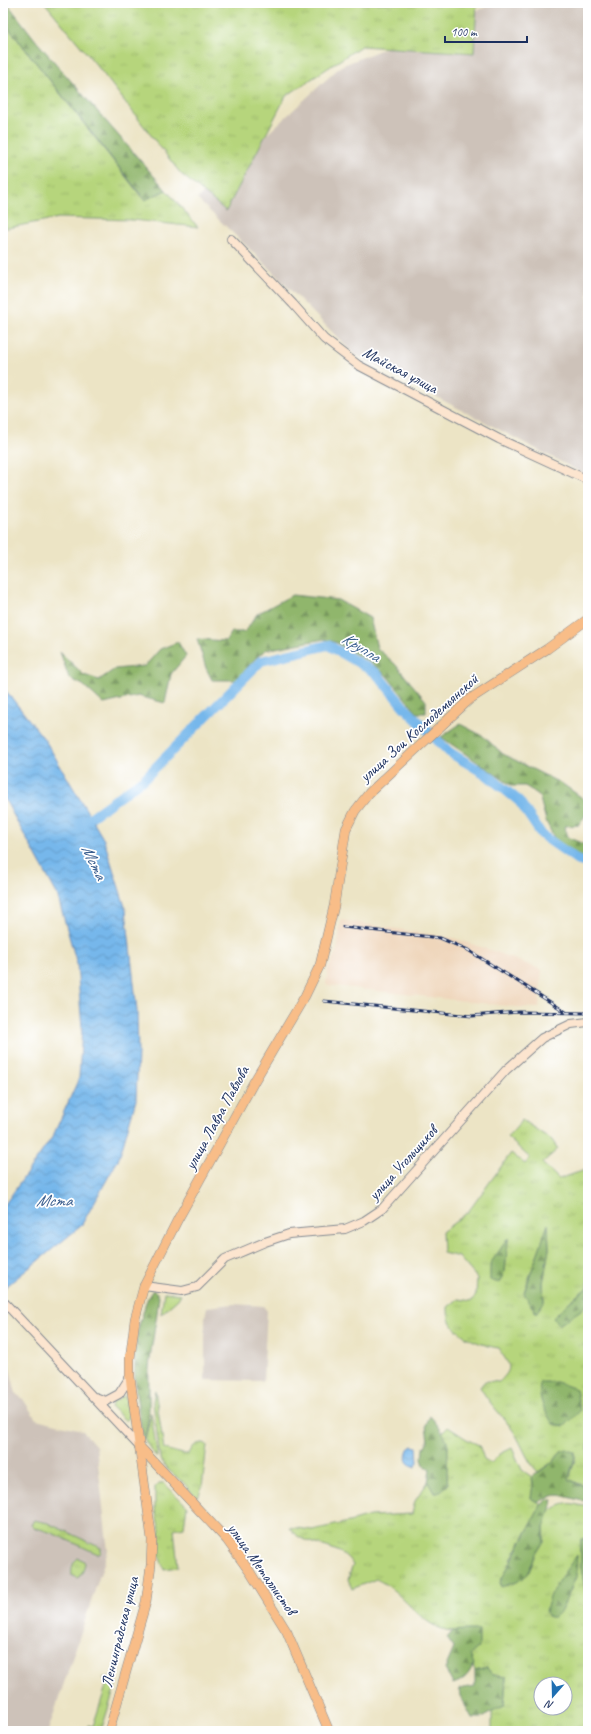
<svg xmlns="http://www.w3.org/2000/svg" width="591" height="1734" viewBox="0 0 591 1734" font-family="Caveat,sans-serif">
	<defs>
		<pattern id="grass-tufts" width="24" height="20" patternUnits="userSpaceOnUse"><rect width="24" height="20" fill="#b6d57c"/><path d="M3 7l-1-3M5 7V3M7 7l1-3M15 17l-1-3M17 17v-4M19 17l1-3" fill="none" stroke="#9cb76e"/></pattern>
		<pattern id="forest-firs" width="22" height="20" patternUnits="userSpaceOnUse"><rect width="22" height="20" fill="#90b66c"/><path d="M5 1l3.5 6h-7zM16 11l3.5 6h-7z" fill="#75945c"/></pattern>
		<pattern id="water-waves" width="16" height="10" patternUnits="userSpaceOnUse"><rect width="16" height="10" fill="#76b7eb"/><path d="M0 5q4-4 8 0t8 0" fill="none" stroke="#6095c2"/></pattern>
	</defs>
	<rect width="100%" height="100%" fill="#fff"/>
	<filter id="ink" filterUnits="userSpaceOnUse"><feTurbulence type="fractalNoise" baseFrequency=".025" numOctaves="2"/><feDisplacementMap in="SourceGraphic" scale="8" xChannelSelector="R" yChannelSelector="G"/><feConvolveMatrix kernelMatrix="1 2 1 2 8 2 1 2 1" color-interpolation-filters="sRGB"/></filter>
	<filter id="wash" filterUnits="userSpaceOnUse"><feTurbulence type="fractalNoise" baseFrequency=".012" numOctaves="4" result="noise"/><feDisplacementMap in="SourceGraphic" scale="16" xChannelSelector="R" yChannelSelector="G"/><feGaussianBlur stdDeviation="0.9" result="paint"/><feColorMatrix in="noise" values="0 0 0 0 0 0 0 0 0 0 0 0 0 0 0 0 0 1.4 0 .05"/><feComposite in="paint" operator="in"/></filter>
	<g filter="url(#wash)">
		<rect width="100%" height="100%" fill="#ece4c5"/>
		<path fill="#efd6bb" d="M 341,920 L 453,938 L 496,952 L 542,970 L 539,1008 L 515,1007 L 326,985 L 328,969 L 337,950 Z"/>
		<path fill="#cdc2b9" d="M 496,3 L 588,3 L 588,476 L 354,354 L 256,255 L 197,199 L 341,66 Z
			M 234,1304 L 263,1306 L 267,1311 L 263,1381 L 205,1380 L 205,1317 L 207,1307 Z
			M 3,1352 L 7,1356 L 16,1394 L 23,1399 L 36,1419 L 82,1430 L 96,1446 L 108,1551 L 48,1731 L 3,1731 Z"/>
		<path fill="url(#grass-tufts)" stroke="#68826d" fill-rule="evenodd" d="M 45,3 L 477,3 L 474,53 L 361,46 L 286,96 L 226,211 L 181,174 L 98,67 Z
			M 3,21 L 144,200 L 166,190 L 198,227 L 132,220 L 58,218 L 3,229 Z
			M 522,1120 L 552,1140 L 558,1149 L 542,1163 L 559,1179 L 588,1169 L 588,1287 L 568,1303 L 581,1310 L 588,1303 L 588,1335 L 584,1347 L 588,1349 L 588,1488 L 569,1479 L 575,1460 L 575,1453 L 561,1451 L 554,1461 L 538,1472 C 526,1460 523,1446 514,1432 C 503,1416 490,1405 480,1387 L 485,1381 L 499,1382 C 515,1367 509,1365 498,1348 C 481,1345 461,1338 451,1323 C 448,1319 448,1311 448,1307 L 458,1299 L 472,1301 L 476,1294 L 477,1278 L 459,1257 L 443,1253 L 442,1232 L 468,1212 L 511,1153 L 525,1164 L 530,1158 L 507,1137 ZM 548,1226 L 549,1249 L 543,1283 L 544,1302 L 524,1292 ZM 508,1239 L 505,1271 L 498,1282 Z
			M 164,1292 L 181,1294 L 178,1299 L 161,1314 Z
			M 155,1390 L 164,1449 L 183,1454 L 189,1454 C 193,1446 195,1443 204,1443 L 207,1445 L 202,1487 L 198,1497 L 192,1493 L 183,1482 L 167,1469 L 160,1458 L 153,1402 Z
			M 123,1396 L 125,1396 L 126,1398 L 129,1418 L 126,1421 L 111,1407 L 113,1402 Z
			M 151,1413 L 157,1453 L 157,1457 L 156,1457 L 145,1441 Z
			M 448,1427 L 468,1440 L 479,1445 L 484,1459 L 491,1463 L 500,1454 L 512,1448 L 522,1470 L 532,1477 L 533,1485 L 531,1498 L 542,1505 L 511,1559 L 528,1574 L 536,1554 L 544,1541 L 544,1528 L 547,1514 C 554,1507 565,1502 574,1504 C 580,1505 581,1506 587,1506 L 588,1538 L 581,1539 L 581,1567 L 586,1595 L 588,1619 L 588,1731 L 492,1731 L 492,1712 L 504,1706 L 506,1677 L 493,1675 L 487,1668 L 475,1671 L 470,1655 L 471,1631 C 462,1630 454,1632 446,1630 C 417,1623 403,1591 376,1579 L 352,1589 L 348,1579 L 353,1565 C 342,1544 312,1548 295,1534 C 293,1533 291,1529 289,1527 L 312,1530 L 349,1522 L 370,1516 L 412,1514 L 415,1501 L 428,1482 L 435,1493 L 448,1485 L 446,1466 L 448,1445 L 442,1433 ZM 577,1556 L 572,1588 L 569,1592 L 567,1570 ZM 541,1684 L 565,1684 L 565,1708 L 541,1708 Z
			M 159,1483 L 164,1483 L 187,1506 L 184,1527 L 174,1529 L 178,1567 L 164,1569 L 159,1555 L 160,1531 L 155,1510 L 155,1487 Z
			M 34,1520 L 48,1523 L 101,1548 L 101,1553 L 98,1554 L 52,1533 L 33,1527 L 31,1525 Z
			M 78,1558 L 83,1560 L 85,1563 L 83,1571 L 78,1578 L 72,1576 C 71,1569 72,1563 78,1558 Z
			M 108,1677 L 114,1678 L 116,1684 L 101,1731 L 87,1731 L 88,1725 L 93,1726 L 108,1680 L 102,1678 Z"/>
		<path fill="url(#forest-firs)" stroke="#567265" d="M 3,3 L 7,3 L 37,42 L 166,190 L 145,200 L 3,21 Z
			M 292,595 L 338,600 L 370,618 L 377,648 L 395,664 L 426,701 L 426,713 L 417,713 L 387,676 L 371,663 L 337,643 L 324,639 L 265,650 L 254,660 L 237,680 L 212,680 L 206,668 L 197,639 L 226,641 L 232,632 L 245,632 L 257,614 Z
			M 178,642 L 186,656 L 171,674 L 165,703 L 138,696 L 104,704 L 83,685 L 69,678 L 60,652 L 84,675 L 99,680 L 115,669 L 145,666 L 160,649 Z
			M 460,724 L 483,736 L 503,754 L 564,785 L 588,802 L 588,811 L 579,825 L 565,826 L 567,837 L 588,846 L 588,859 L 581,857 L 555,840 L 546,821 L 539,795 L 525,786 L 512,786 L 441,737 Z
			M 548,1224 L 549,1249 L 543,1283 L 544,1302 L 536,1313 L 524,1293 Z
			M 508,1238 L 505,1271 L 499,1283 L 490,1280 L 490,1264 Z
			M 588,1287 L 588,1303 L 581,1310 L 559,1325 L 553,1318 L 568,1303 Z
			M 153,1290 L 157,1293 L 159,1297 C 157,1321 151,1344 149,1368 C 148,1392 152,1416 144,1439 L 143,1439 C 136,1395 128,1355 143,1313 C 145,1305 147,1297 153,1290 Z
			M 540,1382 L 557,1382 L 576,1389 L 580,1411 L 565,1426 L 553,1424 C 544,1410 538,1399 540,1382 Z
			M 430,1416 C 436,1423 448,1437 448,1447 C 448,1460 446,1472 448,1485 L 438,1493 L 434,1493 L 428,1482 L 430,1469 L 424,1465 L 422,1459 L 423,1449 L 428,1441 L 426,1425 Z
			M 567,1449 L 575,1453 C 575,1462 570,1470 569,1479 L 578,1484 L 588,1488 L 588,1498 L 583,1501 C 559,1496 561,1490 537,1503 L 531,1498 L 533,1485 L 532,1477 L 554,1461 L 561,1451 Z
			M 548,1499 L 553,1500 L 544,1528 L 544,1541 L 536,1554 L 528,1574 L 517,1582 L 501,1587 L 500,1582 L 541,1505 Z
			M 581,1539 L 588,1539 L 588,1646 L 586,1595 L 581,1567 Z
			M 577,1555 L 576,1577 L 561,1611 L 555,1617 L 549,1617 L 546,1612 C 550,1588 563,1575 577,1555 Z
			M 463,1630 L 479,1630 L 479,1647 L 470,1655 L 474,1664 C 468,1675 465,1680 453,1684 L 445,1669 L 454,1648 L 447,1638 L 453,1631 Z
			M 487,1668 L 493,1675 L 506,1677 L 504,1706 L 481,1718 L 472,1718 L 460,1696 L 459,1689 L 475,1686 L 475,1671 Z"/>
		<path fill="url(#water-waves)" stroke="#4873a4" d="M 3,687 L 45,740 L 104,840 L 126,910 L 137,1011 L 138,1053 L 136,1100 L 119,1158 L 81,1226 L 3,1289 L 3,1207 L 53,1136 L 79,1078 L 82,1028 L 77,964 L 57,894 L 3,796 Z
			M 412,1446 L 417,1447 L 418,1462 L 415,1467 C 405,1463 405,1459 408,1449 Z"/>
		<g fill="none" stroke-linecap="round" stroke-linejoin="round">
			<path stroke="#76b7eb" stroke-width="10" d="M 80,825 L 144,779 L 261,661 L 328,645 L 376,673 L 404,707 L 449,752 L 487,775 L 519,801 L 542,835 L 579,861 L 588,863"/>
		</g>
	</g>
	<g filter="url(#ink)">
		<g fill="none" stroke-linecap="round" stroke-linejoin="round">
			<defs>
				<path id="secondary" d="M 231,239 L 293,304 L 324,339 L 358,365 L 499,439 L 588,480
					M 144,1286 L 182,1291 L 197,1287 L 225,1259 L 265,1242 L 289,1234 L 345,1229 L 364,1221 L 382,1209 L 506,1070 L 542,1038 L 571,1024 L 588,1022
					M 3,1301 L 138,1445
					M 95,1397 L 106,1401 L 119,1394 L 130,1377"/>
				<path id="primary" d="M 139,1446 L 227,1540 L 250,1572 L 287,1632 L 329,1731
					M 109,1731 L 146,1602 L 151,1565 L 152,1540 L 130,1377 L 130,1359 L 135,1319 L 144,1286 L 178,1219 L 255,1080 L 305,996 L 320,965 L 334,906 L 346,829 L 355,811 L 369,793 L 470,699 L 547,649 L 588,619"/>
			</defs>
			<use href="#secondary" stroke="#848a92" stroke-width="10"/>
			<use href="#primary" stroke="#848a92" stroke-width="10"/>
			<use href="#secondary" stroke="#fce5cf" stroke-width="8"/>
			<use href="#primary" stroke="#f8bd88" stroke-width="9"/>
			<defs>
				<path id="rail" d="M 343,927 L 440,938 L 468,950 L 566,1012
					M 324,1001 L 472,1016 L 519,1012 L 588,1013"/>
			</defs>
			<use href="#rail" stroke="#1b2f5e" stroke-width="3"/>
			<use href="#rail" stroke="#fff" stroke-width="1.5" stroke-dasharray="4.5" stroke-linecap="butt"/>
		</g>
	</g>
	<g text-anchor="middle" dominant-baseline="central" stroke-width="3.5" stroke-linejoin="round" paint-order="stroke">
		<g font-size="16" fill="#1b2f5e" stroke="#fff">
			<text transform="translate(400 370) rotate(28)">Майская улица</text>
			<text transform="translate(419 728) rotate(-42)">улица Зои Космодемьянской</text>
			<text transform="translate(217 1118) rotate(-61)">улица Лавра Павлова</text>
			<text transform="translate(403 1163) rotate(-48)">улица Угольщиков</text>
			<text transform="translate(262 1569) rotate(55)">улица Металлистов</text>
			<text transform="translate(120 1632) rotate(-76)">Ленинградская улица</text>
		</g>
		<g font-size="17" font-style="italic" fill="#3b5f8f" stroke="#fff">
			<text transform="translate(361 647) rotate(31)">Круппа</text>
			<text transform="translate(94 862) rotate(64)">Мста</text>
			<text x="54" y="1200">Мста</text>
		</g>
	</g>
	<rect width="591" height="1734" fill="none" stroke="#fff" stroke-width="16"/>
	<g transform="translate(553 1696) rotate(200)"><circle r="19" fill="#ffffff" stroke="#a4acbf"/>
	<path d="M0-3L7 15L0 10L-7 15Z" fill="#1f6fb2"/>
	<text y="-6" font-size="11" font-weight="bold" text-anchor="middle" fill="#1b2f5e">N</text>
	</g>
	<path d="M445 36v6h82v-6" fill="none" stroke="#1b2f5e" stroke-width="2"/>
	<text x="451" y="36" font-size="12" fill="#1b2f5e" stroke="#ffffff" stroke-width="3" paint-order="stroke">100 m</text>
</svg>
